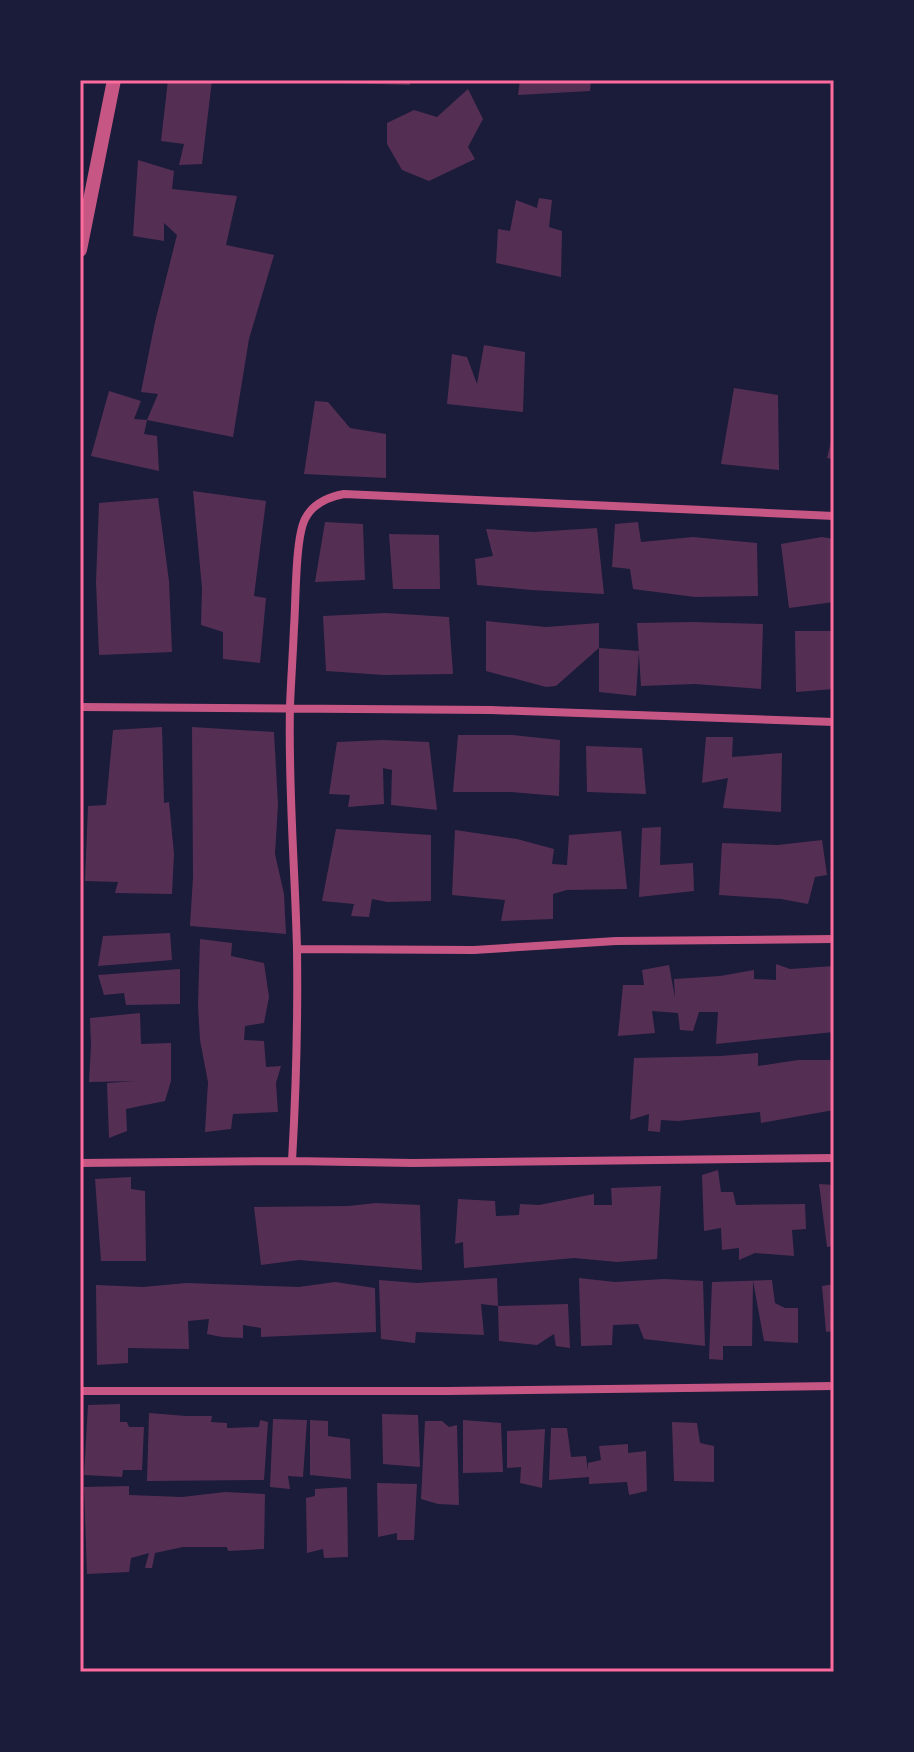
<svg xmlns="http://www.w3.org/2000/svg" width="914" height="1752" viewBox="0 0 914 1752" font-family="Karla,sans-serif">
	<rect width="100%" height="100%" fill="#1b1b3a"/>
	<path fill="#542f53" d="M 168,80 L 212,80 L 202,164 L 179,165 L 184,144 L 161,141 Z
		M 342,80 L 411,80 L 410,85 L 342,83 Z
		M 520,80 L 591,80 L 590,91 L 518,95 Z
		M 468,89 L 483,119 L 468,147 L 475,159 L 429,181 L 402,170 L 387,144 L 387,123 L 414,110 L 437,117 Z
		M 138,160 L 174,171 L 172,189 L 237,196 L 226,245 L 274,255 L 249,339 L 233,437 L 147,420 L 144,434 L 157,436 L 159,471 L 91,456 L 109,391 L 141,401 L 134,419 L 147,420 L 158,394 L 141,392 L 155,322 L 177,235 L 164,223 L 164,241 L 133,236 Z
		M 539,198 L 552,200 L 549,227 L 562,231 L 561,277 L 496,263 L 498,229 L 510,231 L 516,200 L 537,208 Z
		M 484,345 L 525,352 L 523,412 L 447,404 L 452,354 L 467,357 L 477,384 Z
		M 734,388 L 778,395 L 779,470 L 721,464 Z
		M 315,401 L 328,402 L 350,428 L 386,434 L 386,478 L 304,474 Z
		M 833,434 L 834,434 L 834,459 L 827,458 Z
		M 193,491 L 266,501 L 254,596 L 266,598 L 260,663 L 223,659 L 223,632 L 201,625 L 202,588 Z
		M 158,498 L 169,581 L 172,652 L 99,655 L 96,582 L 99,503 Z
		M 325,522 L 363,524 L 365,580 L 315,582 Z
		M 638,522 L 641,542 L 693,537 L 757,543 L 758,596 L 695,597 L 633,589 L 630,569 L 612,567 L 615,524 Z
		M 597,528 L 604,594 L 531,590 L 477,585 L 475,559 L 493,556 L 486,529 L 534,532 Z
		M 389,534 L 439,535 L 440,589 L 393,589 Z
		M 822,537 L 834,539 L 834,602 L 789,608 L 781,544 Z
		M 386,613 L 449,617 L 453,674 L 384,675 L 326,671 L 323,616 Z
		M 486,621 L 546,627 L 599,623 L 599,648 L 556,686 L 546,687 L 486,671 Z
		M 691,622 L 763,624 L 761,689 L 695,684 L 641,686 L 637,623 Z
		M 795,631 L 834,631 L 834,689 L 796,692 Z
		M 599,648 L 639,651 L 636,696 L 599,692 Z
		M 162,727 L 164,803 L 169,802 L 174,854 L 172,894 L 115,893 L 118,882 L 85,881 L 88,806 L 106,805 L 113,730 Z
		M 192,727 L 274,732 L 278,805 L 275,854 L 284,894 L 286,934 L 190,926 L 193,877 Z
		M 458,735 L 512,735 L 560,740 L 559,796 L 511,792 L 453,792 Z
		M 706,737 L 733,737 L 732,757 L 782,753 L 781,812 L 723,808 L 728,778 L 702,783 Z
		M 382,740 L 429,742 L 437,810 L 391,805 L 392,770 L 383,768 L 384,804 L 348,807 L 350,795 L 329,794 L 337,742 Z
		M 586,746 L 642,748 L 646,794 L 587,792 Z
		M 661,827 L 660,865 L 693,863 L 694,891 L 639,897 L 642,828 Z
		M 336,829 L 431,835 L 431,901 L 387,902 L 372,899 L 369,917 L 351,916 L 354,904 L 322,901 Z
		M 455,830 L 517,839 L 554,849 L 552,864 L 567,865 L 569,835 L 621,831 L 627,889 L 567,890 L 553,894 L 553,919 L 501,921 L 505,900 L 452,895 Z
		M 822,840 L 827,875 L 815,877 L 808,904 L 781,899 L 719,895 L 722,843 L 778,845 Z
		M 170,933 L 172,960 L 98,966 L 103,936 Z
		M 200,939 L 232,943 L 231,956 L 264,963 L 269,997 L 264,1023 L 245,1026 L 244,1040 L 264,1041 L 266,1067 L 281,1066 L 276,1083 L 278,1112 L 233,1114 L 231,1129 L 205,1132 L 208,1082 L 200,1040 L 198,1005 Z
		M 776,964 L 790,969 L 834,966 L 834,1032 L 716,1044 L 718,1012 L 699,1012 L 693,1031 L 680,1030 L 678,1013 L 652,1011 L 655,1033 L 618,1036 L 623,985 L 644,985 L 642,970 L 669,965 L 675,998 L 674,979 L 720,976 L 754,970 L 754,979 L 776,980 Z
		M 180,969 L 180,1004 L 126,1005 L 124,993 L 104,995 L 98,975 Z
		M 140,1013 L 141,1044 L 171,1043 L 171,1081 L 165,1101 L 126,1109 L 127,1131 L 109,1138 L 107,1083 L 136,1081 L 89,1082 L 91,1046 L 90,1018 Z
		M 758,1053 L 758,1066 L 798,1060 L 834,1060 L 834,1110 L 761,1123 L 760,1112 L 678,1121 L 661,1120 L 660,1132 L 648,1131 L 649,1114 L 630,1120 L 634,1058 L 720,1056 Z
		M 718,1170 L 721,1192 L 733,1192 L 736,1205 L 805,1204 L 806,1229 L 792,1230 L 794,1256 L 755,1253 L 739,1260 L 739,1248 L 722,1250 L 721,1228 L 704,1231 L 702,1175 Z
		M 131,1177 L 131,1189 L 145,1191 L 146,1261 L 101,1261 L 95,1179 Z
		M 819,1184 L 834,1185 L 834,1246 L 827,1247 Z
		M 661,1186 L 657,1259 L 617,1262 L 574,1258 L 464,1268 L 463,1242 L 455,1244 L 458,1199 L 495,1201 L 496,1216 L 519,1215 L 520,1204 L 539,1205 L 594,1194 L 594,1205 L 612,1205 L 611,1188 Z
		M 376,1203 L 420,1205 L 422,1270 L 299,1260 L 261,1265 L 254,1207 L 348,1206 Z
		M 497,1278 L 498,1306 L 568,1304 L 570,1348 L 556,1346 L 554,1334 L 537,1345 L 499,1341 L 498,1306 L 481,1304 L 484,1335 L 416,1332 L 415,1343 L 381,1339 L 379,1280 L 417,1283 Z
		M 579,1278 L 615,1282 L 664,1279 L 703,1281 L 705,1346 L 644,1339 L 638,1324 L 613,1325 L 612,1345 L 581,1346 Z
		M 772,1280 L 775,1303 L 785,1308 L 798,1308 L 798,1343 L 764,1341 L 753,1281 L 752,1346 L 723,1346 L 723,1360 L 709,1359 L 712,1282 Z
		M 335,1282 L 375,1288 L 376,1332 L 261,1337 L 261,1328 L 243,1325 L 243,1338 L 222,1337 L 207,1334 L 209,1319 L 188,1321 L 189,1349 L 128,1348 L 128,1363 L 97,1365 L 96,1285 L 143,1287 L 186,1283 L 299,1287 Z
		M 834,1284 L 834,1331 L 826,1332 L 822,1286 Z
		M 120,1404 L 120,1422 L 127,1422 L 129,1427 L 144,1427 L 142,1470 L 123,1470 L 122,1477 L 84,1475 L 88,1405 Z
		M 149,1413 L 186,1416 L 212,1416 L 211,1422 L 227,1423 L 227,1428 L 259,1427 L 260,1420 L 268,1422 L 264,1480 L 147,1481 Z
		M 382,1414 L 418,1415 L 420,1467 L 383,1464 Z
		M 273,1419 L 307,1420 L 303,1477 L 288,1476 L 290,1489 L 270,1487 Z
		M 310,1420 L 328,1421 L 328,1436 L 350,1439 L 351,1479 L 310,1475 Z
		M 463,1420 L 501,1423 L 503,1472 L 463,1473 Z
		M 425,1421 L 442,1421 L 449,1427 L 457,1425 L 459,1505 L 438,1504 L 421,1499 Z
		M 672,1422 L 697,1423 L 700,1443 L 714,1446 L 714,1482 L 674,1481 Z
		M 551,1428 L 567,1428 L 571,1457 L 586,1456 L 588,1471 L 588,1463 L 601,1460 L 599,1446 L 628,1444 L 628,1453 L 646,1451 L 647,1491 L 629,1495 L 627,1482 L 589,1484 L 589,1477 L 549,1480 Z
		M 545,1429 L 542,1488 L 520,1483 L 521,1467 L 507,1468 L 507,1431 Z
		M 377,1483 L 417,1484 L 414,1540 L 397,1540 L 397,1533 L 378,1537 Z
		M 129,1486 L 129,1495 L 182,1497 L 225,1492 L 265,1494 L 264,1549 L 228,1551 L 227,1547 L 183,1547 L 155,1553 L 152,1568 L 145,1568 L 149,1553 L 131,1558 L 129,1572 L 87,1574 L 84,1487 Z
		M 347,1487 L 348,1557 L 324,1558 L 323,1549 L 307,1553 L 306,1498 L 315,1496 L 315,1489 Z"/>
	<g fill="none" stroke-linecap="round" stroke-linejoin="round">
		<path stroke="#c65784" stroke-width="8" d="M 80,707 L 491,710 L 834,722
			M 297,949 L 474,950 L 616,941 L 834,939
			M 292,1161 C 296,1091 298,1020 297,949 C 295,868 288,787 290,706 C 291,680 293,653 294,627 C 296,602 295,539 305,519 C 313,503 328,497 344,494 L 834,516
			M 80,1163 L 292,1161 L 413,1163 L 834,1158
			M 80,1391 L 447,1391 L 834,1386"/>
		<path stroke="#c65784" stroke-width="14" d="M 80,250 L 114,80"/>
	</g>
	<rect width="914" height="1752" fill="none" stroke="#1b1b3a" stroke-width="164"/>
	<rect x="82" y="82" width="750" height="1588" fill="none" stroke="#ff6b9d" stroke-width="3"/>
</svg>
